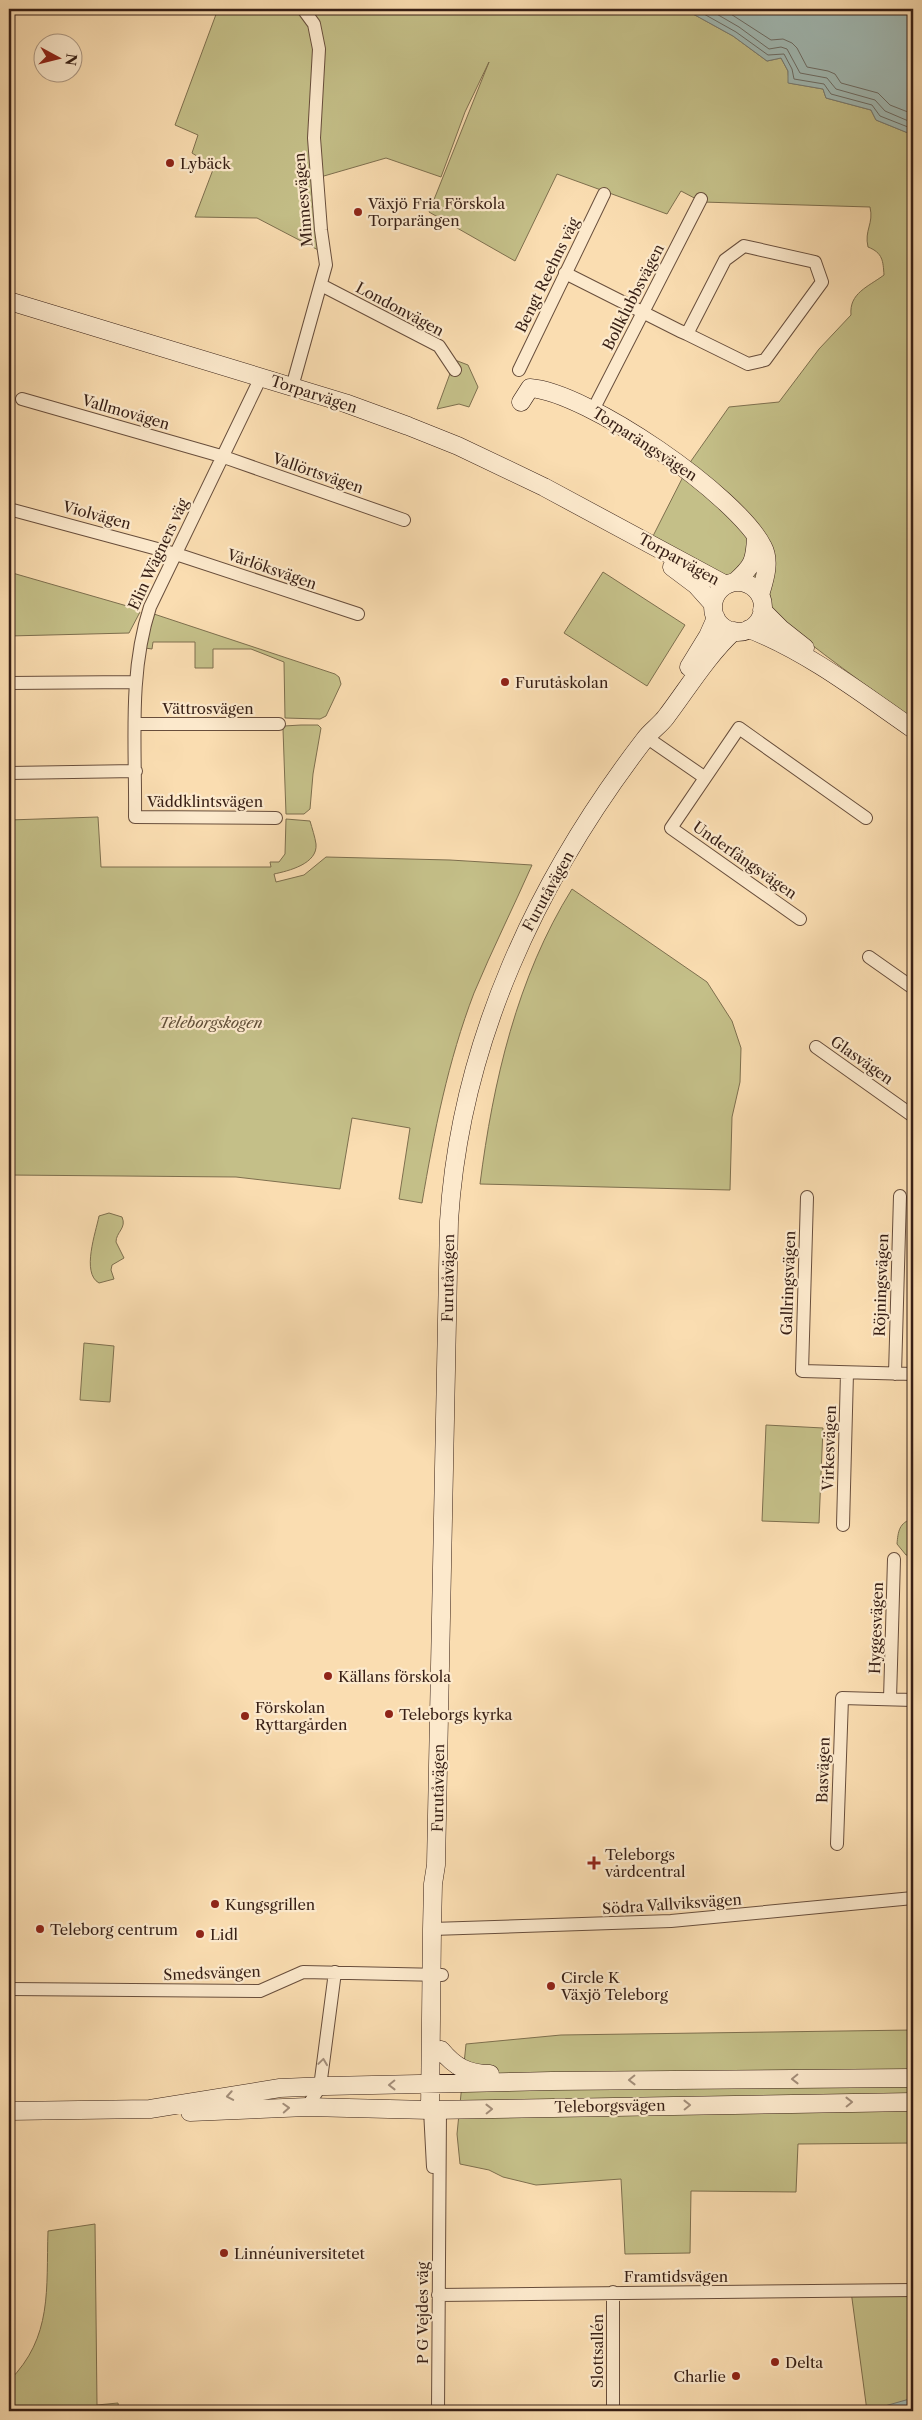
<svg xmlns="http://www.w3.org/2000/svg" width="922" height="2420" viewBox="0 0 922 2420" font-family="'Libre Caslon Text',serif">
	<rect width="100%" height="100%" fill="#faddb1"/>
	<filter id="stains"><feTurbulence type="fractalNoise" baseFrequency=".004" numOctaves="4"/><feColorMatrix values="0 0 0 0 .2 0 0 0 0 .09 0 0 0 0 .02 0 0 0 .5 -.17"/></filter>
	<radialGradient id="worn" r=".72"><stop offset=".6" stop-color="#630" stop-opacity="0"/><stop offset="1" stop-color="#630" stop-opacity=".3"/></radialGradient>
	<path fill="#c4bf88" stroke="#7e6f4e" d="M 218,9 L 684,9 L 733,36 L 767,61 L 781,58 L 788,71 L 789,83 L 823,89 L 826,98 L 871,110 L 876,120 L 913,135 L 913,719 C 866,685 818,652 774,614 C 764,605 766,591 750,580 L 724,577 L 652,538 L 691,461 L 729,407 L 779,402 L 819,349 L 851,315 C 849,293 868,287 884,275 C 883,261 883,253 868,247 C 864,230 874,224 870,207 L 702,202 L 681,191 L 667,214 L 557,174 L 515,261 L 429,212 L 489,62 L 465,112 L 441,177 L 386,158 L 317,178 L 324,253 L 257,218 L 195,217 L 214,167 L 192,153 L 198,135 L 175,125 Z
		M 455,360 L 468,365 L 478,387 L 469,407 L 459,404 L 437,409 Z
		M 9,572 L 134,608 L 140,612 L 129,633 L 9,636 Z
		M 603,572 L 685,625 L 647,686 L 564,633 Z
		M 154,614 L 335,674 L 339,677 L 341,684 L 326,716 L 320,719 L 285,718 L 284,662 L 251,649 L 213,649 L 213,668 L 195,668 L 195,642 L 153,642 L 152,649 L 145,648 Z
		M 301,725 L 318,725 L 321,728 L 313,774 L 310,809 L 304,814 L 286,814 L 283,729 L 284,726 Z
		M 98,817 L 101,867 L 271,867 L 270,862 L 279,862 L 285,854 L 286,819 L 310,821 C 312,828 315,837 316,844 C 318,864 288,871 274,874 L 276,882 L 304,875 L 326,857 L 450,860 L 532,865 C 513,908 492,950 474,993 C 448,1061 434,1132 422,1203 L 399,1199 L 410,1128 L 352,1118 L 340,1189 L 236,1177 L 9,1175 L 9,820 Z
		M 572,889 L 707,982 L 732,1021 L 741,1048 L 740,1082 L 732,1117 L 730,1190 L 480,1184 C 493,1082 517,977 572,889 Z
		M 109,1213 L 122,1217 C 127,1228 116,1232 116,1242 L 124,1258 L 112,1265 L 111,1270 L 114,1279 L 99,1283 C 81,1273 96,1232 99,1216 Z
		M 84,1343 L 114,1346 L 110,1402 L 80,1400 Z
		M 766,1425 L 823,1428 L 819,1523 L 762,1521 Z
		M 913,1519 L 913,1556 L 906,1555 L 897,1544 C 898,1532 899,1522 913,1519 Z
		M 913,2030 L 913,2143 L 798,2144 L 796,2192 L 691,2191 L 690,2253 L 625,2254 L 621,2179 L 536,2185 L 503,2177 L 489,2170 L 460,2164 L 457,2134 L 466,2044 L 561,2035 Z
		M 95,2224 L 97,2405 L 118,2403 L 119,2411 L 9,2411 L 9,2381 C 53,2337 46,2289 48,2231 Z
		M 851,2291 L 913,2292 L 913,2411 L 867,2411 Z"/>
	<path fill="#a1bab5" stroke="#777c75" d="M 684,9 L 913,9 L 913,135 L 876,120 L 871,110 L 826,98 L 823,89 L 788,83 L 788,71 L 781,58 L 767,61 L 733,36 Z
		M 913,2398 L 913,2411 L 867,2411 Z"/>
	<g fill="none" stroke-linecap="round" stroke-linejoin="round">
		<path stroke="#6c6c65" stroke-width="1" d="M 695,9 L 736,32 L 768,55 L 784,54 L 792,69 L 794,79 L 824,84 L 831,94 L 872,105 L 880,116 L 913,129
			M 708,9 L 739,27 L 769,49 L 781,47 L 787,49 L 800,73 L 827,78 L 836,89 L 875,100 L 885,111 L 913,123
			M 723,9 L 771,40 L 783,39 L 792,43 L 797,48 L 807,67 L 828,71 L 835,74 L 841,83 L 878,93 L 890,105 L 913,114"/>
		<defs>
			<path id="street" d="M 565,273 L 680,331 L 687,334 L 748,364 L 765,360 L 822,282 L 815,262 L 744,246 L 725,260 L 687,334
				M 321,285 L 439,346 L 455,370
				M 519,370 L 604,194
				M 261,377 L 150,607 C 128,674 136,748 135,817 L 276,818
				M 292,387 L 326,265 L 321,230 L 314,138 L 319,49 L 314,24 L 303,9
				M 22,399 L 221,456 L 404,520
				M 593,410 L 701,199
				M 9,509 L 176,554 L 358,614
				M 9,683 L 135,682
				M 136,724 L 279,724
				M 646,737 L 704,777
				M 9,773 L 136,771
				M 800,919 L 671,828 L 739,728 L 866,818
				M 869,957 L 913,988
				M 816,1047 L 913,1116
				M 807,1197 L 802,1371 L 913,1374
				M 895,1374 L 900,1196
				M 843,1525 L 847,1373
				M 890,1699 L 894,1559
				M 837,1844 L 842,1698 L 913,1700
				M 432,1929 L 671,1921 L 913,1898
				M 9,1989 L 260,1991 L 303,1972 L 442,1975
				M 307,2107 L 320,2087 L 335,1972
				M 430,2110 L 433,2167
				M 438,2295 L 913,2290
				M 438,2411 L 440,2109
				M 613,2411 L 613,2292"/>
			<path id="secondary" d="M 9,301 L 345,403 L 408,426 L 458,446 L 544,487 L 726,585
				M 521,402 L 530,388 C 587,392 737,495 763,547 C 771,562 764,581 760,595
				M 672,567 L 696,585 L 713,604
				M 735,582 C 753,566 755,561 756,537
				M713 607a25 25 0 1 1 50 0a25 25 0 1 1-50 0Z
				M 762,610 L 781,629 L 805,648
				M 749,629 C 808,652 861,693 913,729
				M 689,667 L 708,636 L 716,618
				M 441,2050 C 455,2067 468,2074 490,2074
				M 430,2110 L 432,1929 L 433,1884 L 436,1865 L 449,1221 C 460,1043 538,878 645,739 C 651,731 660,725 666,717 C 688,688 707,656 734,631
				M 9,2111 L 150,2109 L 280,2088 L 327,2086 L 552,2081 L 913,2078
				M 190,2112 L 307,2107 L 430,2110 L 913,2102"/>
		</defs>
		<use href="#street" stroke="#684e3c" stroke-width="14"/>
		<use href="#secondary" stroke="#371f15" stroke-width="19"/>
		<use href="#street" stroke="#fce9cc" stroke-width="12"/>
		<use href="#secondary" stroke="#fce9cc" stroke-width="18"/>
	</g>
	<defs><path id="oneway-chevron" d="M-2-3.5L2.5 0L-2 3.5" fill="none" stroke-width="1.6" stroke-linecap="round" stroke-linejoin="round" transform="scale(1.25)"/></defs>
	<g stroke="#a38e7a">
		<use href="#oneway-chevron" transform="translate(323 2062) rotate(-82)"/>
		<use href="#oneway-chevron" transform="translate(795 2079) rotate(179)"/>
		<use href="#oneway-chevron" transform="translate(632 2080) rotate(179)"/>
		<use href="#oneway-chevron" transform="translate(392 2085) rotate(179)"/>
		<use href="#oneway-chevron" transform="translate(230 2096) rotate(170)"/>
		<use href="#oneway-chevron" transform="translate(849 2102) rotate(-1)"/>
		<use href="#oneway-chevron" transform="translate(687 2105) rotate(-1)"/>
		<use href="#oneway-chevron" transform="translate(286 2108) rotate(-3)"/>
		<use href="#oneway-chevron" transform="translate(489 2109) rotate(-1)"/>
	</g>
	<g fill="#8f2418" stroke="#fce9cc" stroke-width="2">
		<circle cx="170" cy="163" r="5"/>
		<circle cx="358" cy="212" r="5"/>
		<circle cx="505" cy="682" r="5"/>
		<circle cx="328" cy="1676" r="5"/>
		<circle cx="389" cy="1714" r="5"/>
		<circle cx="245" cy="1716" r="5"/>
		<path d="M591.5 1855.5h5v5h5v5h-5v5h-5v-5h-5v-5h5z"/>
		<circle cx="215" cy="1904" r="5"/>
		<circle cx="40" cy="1929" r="5"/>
		<circle cx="200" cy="1934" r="5"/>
		<circle cx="551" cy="1986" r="5"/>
		<circle cx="224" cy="2253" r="5"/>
		<circle cx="775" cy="2362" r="5"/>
		<circle cx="736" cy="2376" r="5"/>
	</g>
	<g text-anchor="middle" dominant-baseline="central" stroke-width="4.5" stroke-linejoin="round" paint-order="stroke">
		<g font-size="15" fill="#371f15" stroke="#fce9cc" text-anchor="start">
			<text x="180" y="163">Lybäck</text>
			<text x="368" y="203">Växjö Fria Förskola<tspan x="368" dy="17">Torparängen</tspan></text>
			<text x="515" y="682">Furutåskolan</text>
			<text x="338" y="1676">Källans förskola</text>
			<text x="255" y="1707">Förskolan<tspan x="255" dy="17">Ryttargården</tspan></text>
			<text x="399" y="1714">Teleborgs kyrka</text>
			<text x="605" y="1854">Teleborgs<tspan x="605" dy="17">vårdcentral</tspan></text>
			<text x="225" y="1904">Kungsgrillen</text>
			<text x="50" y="1929">Teleborg centrum</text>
			<text x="210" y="1934">Lidl</text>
			<text x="561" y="1977">Circle K<tspan x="561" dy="17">Växjö Teleborg</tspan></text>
			<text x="234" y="2253">Linnéuniversitetet</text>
			<text x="785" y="2362">Delta</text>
			<text x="726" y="2376" text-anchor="end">Charlie</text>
		</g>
		<g font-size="15" fill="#371f15" stroke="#fce9cc">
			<text transform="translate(303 200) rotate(-95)">Minnesvägen</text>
			<text transform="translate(547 275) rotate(-64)">Bengt Reehns väg</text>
			<text transform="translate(633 297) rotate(-63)">Bollklubbsvägen</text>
			<text transform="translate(400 309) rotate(28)">Londonvägen</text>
			<text transform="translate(314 394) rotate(18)">Torparvägen</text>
			<text transform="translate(126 412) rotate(16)">Vallmovägen</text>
			<text transform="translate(645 444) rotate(33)">Torparängsvägen</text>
			<text transform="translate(318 473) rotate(19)">Vallörtsvägen</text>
			<text transform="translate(97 515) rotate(15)">Violvägen</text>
			<text transform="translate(158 554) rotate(-65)">Elin Wägners väg</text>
			<text transform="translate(679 559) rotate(29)">Torparvägen</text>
			<text transform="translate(272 569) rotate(19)">Vårlöksvägen</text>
			<text x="208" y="708">Vättrosvägen</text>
			<text x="205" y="801">Väddklintsvägen</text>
			<text transform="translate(745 860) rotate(35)">Underfångsvägen</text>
			<text transform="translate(548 891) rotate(-61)">Furutåvägen</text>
			<text transform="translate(862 1060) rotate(35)">Glasvägen</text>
			<text transform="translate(448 1278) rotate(-89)">Furutåvägen</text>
			<text transform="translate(788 1283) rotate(-88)">Gallringsvägen</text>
			<text transform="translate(881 1285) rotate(-88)">Röjningsvägen</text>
			<text transform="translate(829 1448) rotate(-88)">Virkesvägen</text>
			<text transform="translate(876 1628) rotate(-88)">Hyggesvägen</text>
			<text transform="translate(823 1770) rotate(-88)">Basvägen</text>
			<text transform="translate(438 1788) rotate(-89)">Furutåvägen</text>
			<text transform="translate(672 1904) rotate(-4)">Södra Vallviksvägen</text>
			<text transform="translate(212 1973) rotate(-2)">Smedsvängen</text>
			<text transform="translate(610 2106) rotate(-1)">Teleborgsvägen</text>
			<text x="676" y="2276">Framtidsvägen</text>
			<text transform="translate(422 2313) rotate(-90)">P G Vejdes väg</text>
			<text transform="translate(597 2351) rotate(-90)">Slottsallén</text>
		</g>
		<g font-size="15" font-style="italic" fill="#614f38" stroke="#fce9cc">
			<text x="211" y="1022">Teleborgskogen</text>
		</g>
	</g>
	<rect width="922" height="2420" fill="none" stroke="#faddb1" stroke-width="30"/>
	<rect x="10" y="10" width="902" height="2400" fill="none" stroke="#371f15" stroke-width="2.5"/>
	<rect x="15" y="15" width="892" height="2390" fill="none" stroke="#371f15"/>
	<g transform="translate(58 58) rotate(97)"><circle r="24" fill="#fce9cc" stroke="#ad9883"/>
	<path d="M0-4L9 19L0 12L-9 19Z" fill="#8f2418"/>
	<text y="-8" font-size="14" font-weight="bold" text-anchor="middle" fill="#371f15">N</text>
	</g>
	<rect width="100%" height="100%" filter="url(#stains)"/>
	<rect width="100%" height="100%" fill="url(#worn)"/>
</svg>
